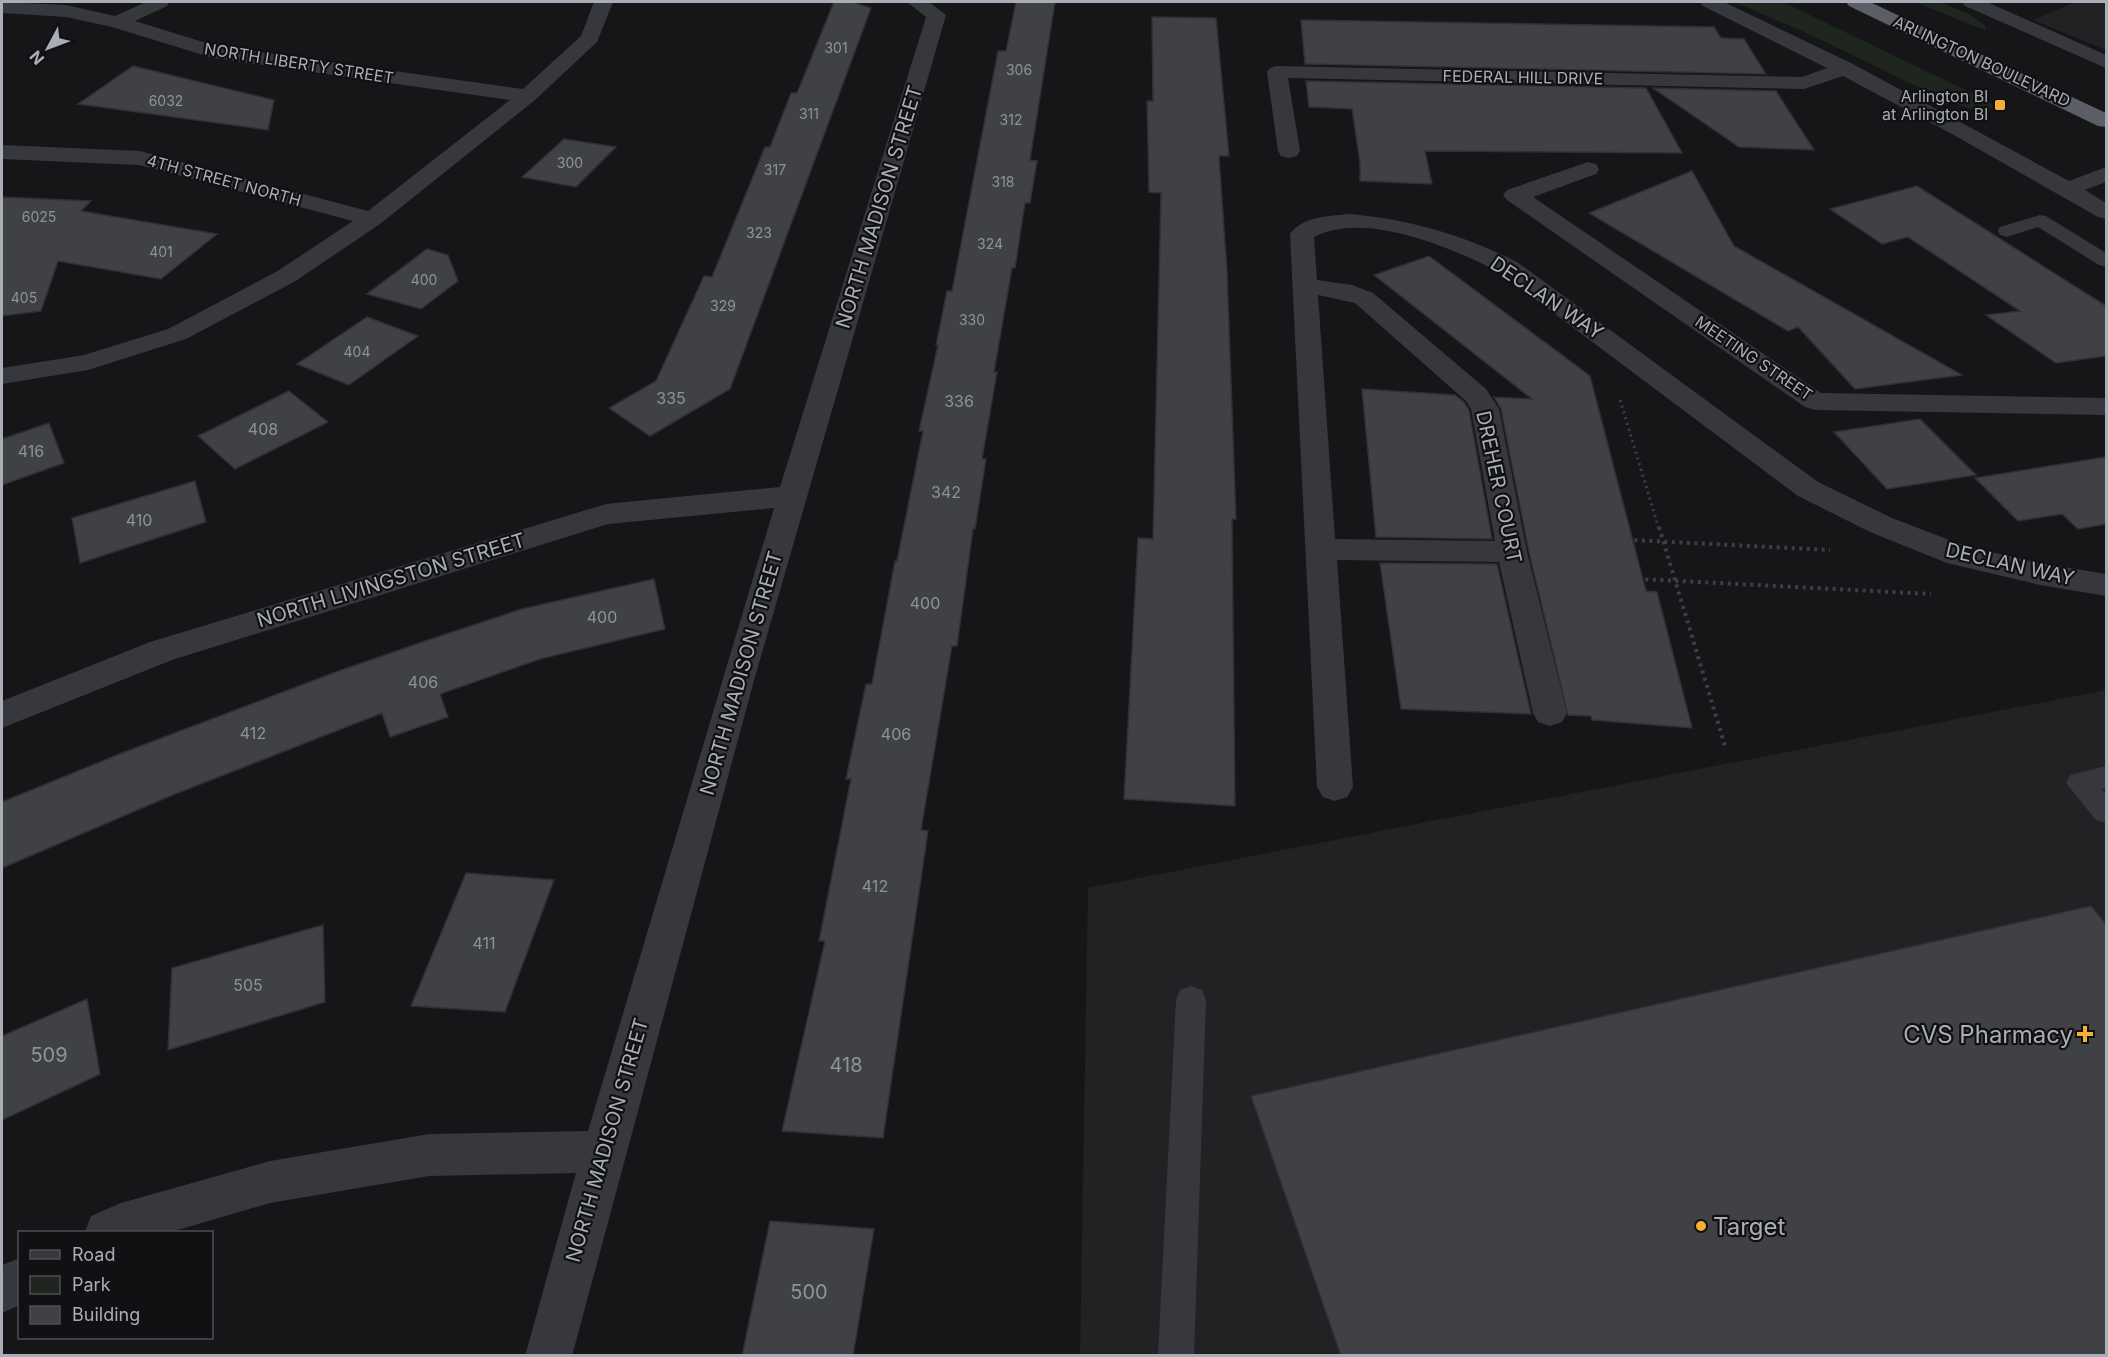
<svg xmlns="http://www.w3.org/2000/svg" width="2108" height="1357" viewBox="0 0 2108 1357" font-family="Inter,sans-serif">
	<rect width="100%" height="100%" fill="#161618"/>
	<path fill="#222225" d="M 2075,2 L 2106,2 L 2106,50 L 2033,20 Z
		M 2106,690 L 2106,1355 L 1080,1356 L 1088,888 Z"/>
	<path fill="#1e261f" d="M 1734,2 L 1783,2 L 1990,102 L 1993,107 L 1987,111 L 1979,112 L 1943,99 L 1811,35 Z
		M 1915,2 L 1940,2 L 1969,14 L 1986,26 L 1985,30 L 1976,27 Z"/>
	<path fill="#404145" stroke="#303034" stroke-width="1.5" d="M 834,2 L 853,2 L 871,8 L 730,389 L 650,436 L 609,408 L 656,381 L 704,276 L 712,277 L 765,147 L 770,147 L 791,93 L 797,93 Z
		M 1016,2 L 1055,2 L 1030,160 L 1037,161 L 1030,203 L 1025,203 L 1015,268 L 1012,268 L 994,372 L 997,372 L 982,459 L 986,459 L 975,529 L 973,529 L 957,646 L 952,646 L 921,830 L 928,831 L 883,1138 L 782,1131 L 825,941 L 819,941 L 851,779 L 846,779 L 866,684 L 872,684 L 895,561 L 897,561 L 923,431 L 919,431 L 938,345 L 936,345 L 947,291 L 952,291 L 998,51 L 1006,51 Z
		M 1152,17 L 1216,18 L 1229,156 L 1219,156 L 1227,271 L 1236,519 L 1232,519 L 1235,806 L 1124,799 L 1138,538 L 1153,539 L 1161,193 L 1149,192 L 1147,101 L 1153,101 Z
		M 1301,20 L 1714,27 L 1721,38 L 1744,39 L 1766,74 L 1305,64 Z
		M 133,66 L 274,100 L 268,130 L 78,104 Z
		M 1306,81 L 1646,88 L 1682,153 L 1425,151 L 1432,184 L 1360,181 L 1360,163 L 1352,109 L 1309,107 Z
		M 1653,88 L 1776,91 L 1814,150 L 1739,147 Z
		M 564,139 L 616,147 L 576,187 L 522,177 Z
		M 1692,171 L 1734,246 L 1962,375 L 1855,389 L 1798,327 L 1788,331 L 1589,213 Z
		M 1917,186 L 2106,306 L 2106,356 L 2056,363 L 1986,315 L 2020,311 L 1908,237 L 1882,244 L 1830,209 Z
		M 2,197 L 91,201 L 81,211 L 217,234 L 161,279 L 58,261 L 41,311 L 2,316 Z
		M 427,249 L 448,255 L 458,281 L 421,309 L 367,294 Z
		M 1429,256 L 1590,376 L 1646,591 L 1657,592 L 1692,728 L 1592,720 L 1591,716 L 1568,715 L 1529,552 L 1501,409 L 1494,397 L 1532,399 L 1374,275 Z
		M 367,317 L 418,336 L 349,385 L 297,364 Z
		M 1362,389 L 1455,395 L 1464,402 L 1469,410 L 1492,539 L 1376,537 Z
		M 289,391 L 328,422 L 235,469 L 198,436 Z
		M 1920,419 L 1976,475 L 1887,489 L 1834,432 Z
		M 49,423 L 64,463 L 2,485 L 2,439 Z
		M 2106,457 L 2106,524 L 2078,529 L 2062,514 L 2018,521 L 1975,478 Z
		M 195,481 L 206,522 L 80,563 L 72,518 Z
		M 1380,563 L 1497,564 L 1531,714 L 1401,709 Z
		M 654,579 L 665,629 L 540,659 L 440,694 L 448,717 L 390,737 L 382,713 L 170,796 L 2,868 L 2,802 L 122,753 L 336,672 L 431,639 L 522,609 Z
		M 466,873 L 554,880 L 505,1012 L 411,1006 Z
		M 2091,906 L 2106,924 L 2106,1356 L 1341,1356 L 1251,1096 Z
		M 323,925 L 325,1002 L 168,1050 L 172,968 Z
		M 87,999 L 100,1074 L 2,1120 L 2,1036 Z
		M 770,1221 L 874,1229 L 853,1356 L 742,1356 Z"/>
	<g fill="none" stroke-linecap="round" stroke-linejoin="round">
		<path stroke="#3d3f44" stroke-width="3" stroke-dasharray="2 4" stroke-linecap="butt" d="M 1620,400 L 1659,529"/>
		<path stroke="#3d3f44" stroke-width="4" stroke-dasharray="3 4.5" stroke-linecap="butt" d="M 1659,527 L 1725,746
			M 1552,536 L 1830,550
			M 1563,575 L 1931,594"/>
		<path fill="#37383d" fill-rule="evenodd" d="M 2040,215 L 2046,216 L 2106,253 L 2106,267 L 2099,265 L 2038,227 L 2007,237 L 2000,235 L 1998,231 L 2000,227 Z
			M 2106,766 L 2106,788 L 2102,789 L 2106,794 L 2106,823 L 2096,820 L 2066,783 L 2070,775 Z
			M 1191,986 L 1202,990 L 1206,1000 L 1194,1356 L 1158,1356 L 1176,1000 L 1180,990 Z"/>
		<path fill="#37383d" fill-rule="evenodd" d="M 2,2 L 66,5 L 115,16 L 146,2 L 169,2 L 167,6 L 135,21 L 216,46 L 523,89 L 581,36 L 594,2 L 613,2 L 597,42 L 535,100 L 380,224 L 294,282 L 186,339 L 88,370 L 2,384 L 2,368 L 84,355 L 168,329 L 276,272 L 353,221 L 139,165 L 2,159 L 2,145 L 140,151 L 368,211 L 510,100 L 213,58 L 112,27 L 66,17 L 2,13 Z
			M 907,2 L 929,2 L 946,15 L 753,684 L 572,1356 L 525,1356 L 576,1173 L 429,1176 L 270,1203 L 171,1232 L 85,1232 L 91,1216 L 121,1203 L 270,1161 L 429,1134 L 588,1131 L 774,508 L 608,524 L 172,660 L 2,728 L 2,701 L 150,642 L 606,504 L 780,487 L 926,17 Z
			M 1700,2 L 1724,2 L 1853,64 L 2069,181 L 2106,167 L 2106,182 L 2085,190 L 2106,203 L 2106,219 L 2098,217 L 1952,134 L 1843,76 L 1804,89 L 1288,78 L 1300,151 L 1297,156 L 1289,158 L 1281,156 L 1278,151 L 1267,72 L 1270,68 L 1277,66 L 1802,77 L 1827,68 L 1703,6 Z
			M 1962,2 L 1987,2 L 2106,55 L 2106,68 L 1965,6 Z
			M 1588,162 L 1596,164 L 1599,169 L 1596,174 L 1533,197 L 1821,393 L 2106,398 L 2106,415 L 1815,410 L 1805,407 L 1507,200 L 1503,195 L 1507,190 Z
			M 1350,214 C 1409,219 1464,235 1517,262 L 1818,482 L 1892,518 L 1965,546 L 2040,563 L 2106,574 L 2106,596 L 2040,585 L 1947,563 L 1870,532 L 1798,496 L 1499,272 C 1452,248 1365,210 1314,237 L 1317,280 L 1352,285 L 1373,293 L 1486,389 L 1499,409 L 1527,552 L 1567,713 L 1562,722 L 1550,726 L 1538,722 L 1533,713 L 1499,562 L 1337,560 L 1353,787 L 1347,797 L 1335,801 L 1323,797 L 1317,787 L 1290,234 C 1303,216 1330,216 1350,214 ZM 1318,295 L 1355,303 L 1466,401 L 1471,409 L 1495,541 L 1335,539 Z
			M 20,1258 L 20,1305 L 2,1313 L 2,1265 Z"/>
		<path fill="#5b5e65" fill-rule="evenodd" d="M 1846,2 L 1870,2 L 2106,113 L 2106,127 L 2098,126 L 1849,6 Z"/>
	</g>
	<g fill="#f2b134" stroke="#111113" stroke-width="2">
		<rect x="1994" y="99" width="12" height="12" rx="3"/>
		<path d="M2082 1025h6v6h6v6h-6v6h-6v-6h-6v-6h6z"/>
		<circle cx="1701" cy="1226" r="6"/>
	</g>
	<g text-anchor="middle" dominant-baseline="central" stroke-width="4.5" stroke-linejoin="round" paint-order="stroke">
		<g font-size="14" fill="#8e929b">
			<text x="836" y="47">301</text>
			<text x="1019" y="69">306</text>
			<text x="166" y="100">6032</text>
			<text x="809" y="113">311</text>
			<text x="1011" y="119">312</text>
			<text x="570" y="162">300</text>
			<text x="775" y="169">317</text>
			<text x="1003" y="181">318</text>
			<text x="39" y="216">6025</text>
			<text x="759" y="232">323</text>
			<text x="990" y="243">324</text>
			<text x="161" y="251">401</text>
			<text x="424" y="279">400</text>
			<text x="24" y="297">405</text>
			<text x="723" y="305">329</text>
			<text x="972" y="319">330</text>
			<text x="357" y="351">404</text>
		</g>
		<g font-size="16" fill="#a8adb8" stroke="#111113">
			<text transform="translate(1982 61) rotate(25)">ARLINGTON BOULEVARD</text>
			<text transform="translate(299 63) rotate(9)">NORTH LIBERTY STREET</text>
			<text transform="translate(1523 77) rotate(1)">FEDERAL HILL DRIVE</text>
			<text transform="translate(224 180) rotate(15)">4TH STREET NORTH</text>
			<text transform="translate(1754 358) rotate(34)">MEETING STREET</text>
		</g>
		<g font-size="16" fill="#a8adb8" stroke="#111113" text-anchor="end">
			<text x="1988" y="96">Arlington Bl<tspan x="1988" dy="18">at Arlington Bl</tspan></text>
		</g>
		<g font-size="16" fill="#8e929b">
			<text x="671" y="398">335</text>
			<text x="959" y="401">336</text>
			<text x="263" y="429">408</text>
			<text x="31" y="451">416</text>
			<text x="946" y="492">342</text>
			<text x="139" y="520">410</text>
			<text x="925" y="603">400</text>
			<text x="602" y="617">400</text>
			<text x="423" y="682">406</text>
			<text x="253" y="733">412</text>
			<text x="896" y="734">406</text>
			<text x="875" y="886">412</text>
			<text x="484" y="943">411</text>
			<text x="248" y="985">505</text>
		</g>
		<g font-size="20" fill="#a8adb8" stroke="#111113">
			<text transform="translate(879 207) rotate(-73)">NORTH MADISON STREET</text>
			<text transform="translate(1547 298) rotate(34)">DECLAN WAY</text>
			<text transform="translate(1499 487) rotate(78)">DREHER COURT</text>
			<text transform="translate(2010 564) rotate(13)">DECLAN WAY</text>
			<text transform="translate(391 580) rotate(-17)">NORTH LIVINGSTON STREET</text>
			<text transform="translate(741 673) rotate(-74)">NORTH MADISON STREET</text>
			<text transform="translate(607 1140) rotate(-74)">NORTH MADISON STREET</text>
		</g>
		<g font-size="20" fill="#8e929b">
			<text x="49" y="1055">509</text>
			<text x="846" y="1065">418</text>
			<text x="809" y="1292">500</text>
		</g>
		<g font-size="24" fill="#a8adb8" stroke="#111113" text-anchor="end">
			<text x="2073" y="1034">CVS Pharmacy</text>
			<text x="1713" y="1226" text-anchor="start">Target</text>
		</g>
	</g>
	<rect width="2108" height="1357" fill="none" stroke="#a8adb8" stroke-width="6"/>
	<rect x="18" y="1231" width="195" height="108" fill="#111113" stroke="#4d4f55" stroke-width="1.5"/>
	<rect x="30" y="1250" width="30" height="9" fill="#37383d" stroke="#4d4f55" stroke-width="1.5"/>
	<text x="72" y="1261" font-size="18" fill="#a8adb8">Road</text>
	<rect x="30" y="1276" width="30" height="18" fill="#1e261f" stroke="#4d4f55" stroke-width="1.5"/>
	<text x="72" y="1291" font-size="18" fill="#a8adb8">Park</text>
	<rect x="30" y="1306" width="30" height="18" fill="#404145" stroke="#4d4f55" stroke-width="1.5"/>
	<text x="72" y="1321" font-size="18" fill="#a8adb8">Building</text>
	<g transform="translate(48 48) rotate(229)" stroke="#111113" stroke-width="4.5" paint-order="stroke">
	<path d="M0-4.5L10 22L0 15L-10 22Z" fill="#a8adb8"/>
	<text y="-9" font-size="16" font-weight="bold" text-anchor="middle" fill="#a8adb8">N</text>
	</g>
</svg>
